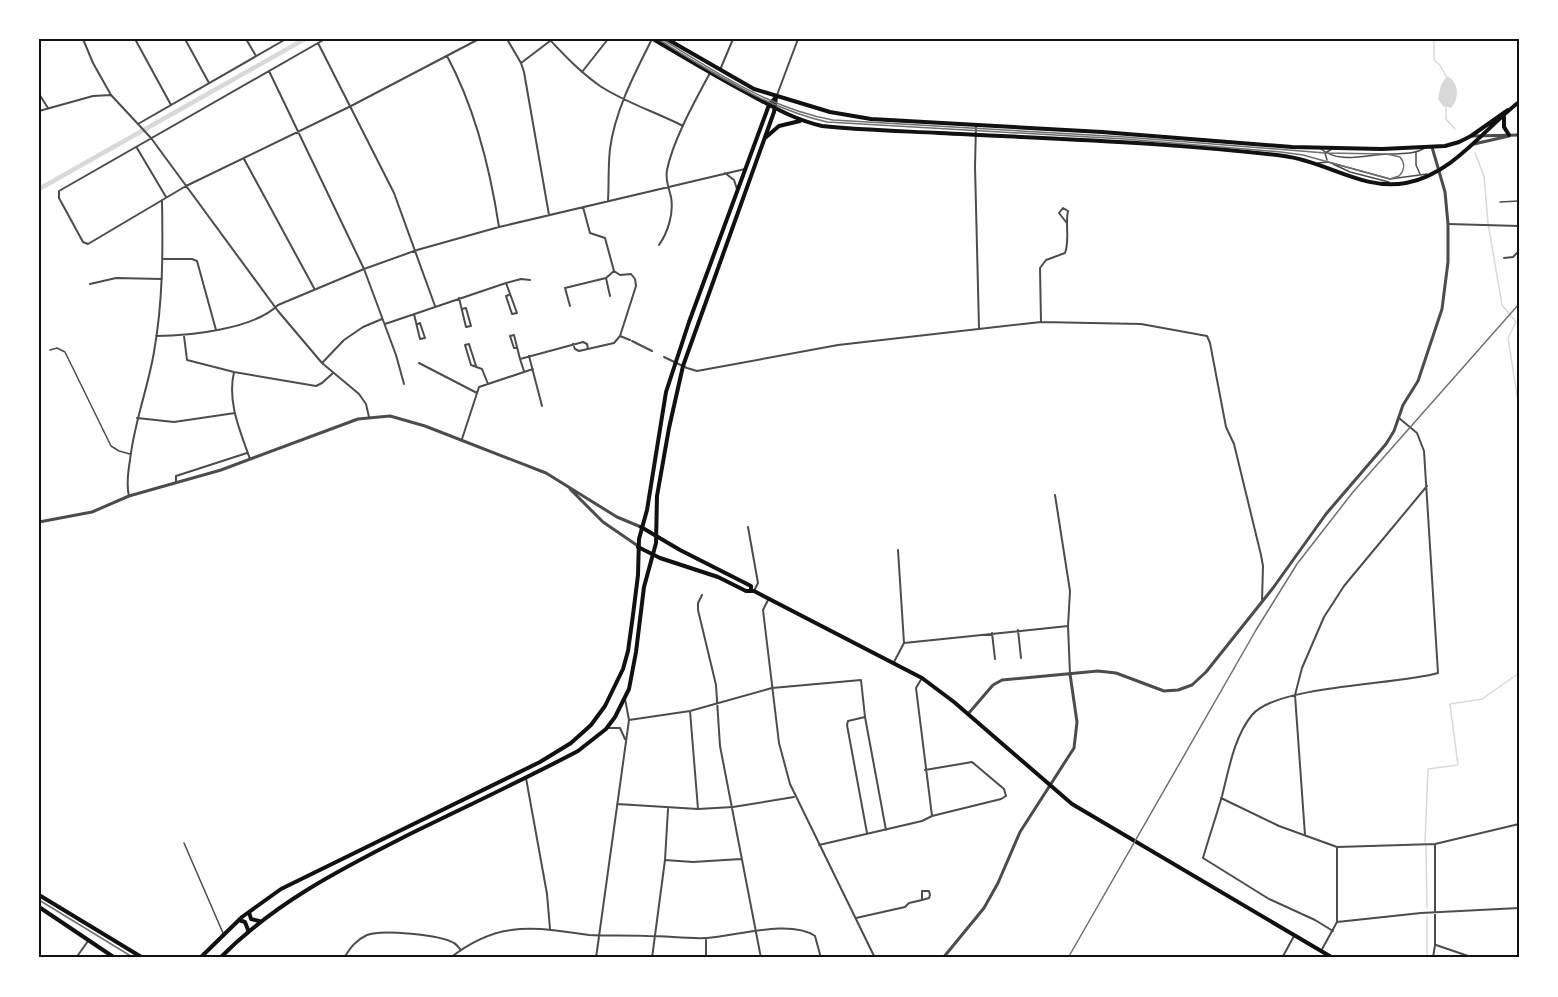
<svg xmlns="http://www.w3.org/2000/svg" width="1558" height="997" viewBox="0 0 1558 997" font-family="'PT Sans',sans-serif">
	<rect width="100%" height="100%" fill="#fff"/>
	<path fill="#d9d9d9" d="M 1447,76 C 1459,82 1460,98 1451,108 L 1443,106 L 1438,99 L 1441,85 Z"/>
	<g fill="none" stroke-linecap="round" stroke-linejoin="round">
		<path stroke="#d9d9d9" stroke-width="1.5" d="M 1434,39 L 1434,60 L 1440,65 L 1446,76
			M 1446,108 L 1446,119 L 1455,129
			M 1475,153 L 1484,176 L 1488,223 L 1502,305 L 1516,322 L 1508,338 L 1518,401 L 1519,419
			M 1425,842 L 1428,769 L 1458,765 L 1450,704 L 1482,699 L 1519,673
			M 1426,846 L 1427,908
			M 1427,916 L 1427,958"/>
		<path stroke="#d9d9d9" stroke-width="4.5" d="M 39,189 L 305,39"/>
		<path stroke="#4c4c4c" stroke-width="1.5" d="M 1320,148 C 1339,165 1367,154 1389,154 C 1402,153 1413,155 1425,148
			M 1416,153 L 1416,165 L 1420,174
			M 1327,160 L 1325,153 L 1332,149
			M 1318,163 L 1328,162 L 1390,179 L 1427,174
			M 1333,164 L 1350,172 L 1389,182
			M 1500,202 L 1519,201
			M 50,350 L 57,348 L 65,352 L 111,446 L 119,451 L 130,454
			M 184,843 L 223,933"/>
		<path stroke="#4c4c4c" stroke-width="2" d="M 83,39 L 93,63 L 111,95 L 151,138 L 278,311 L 322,363 L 359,394 L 366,404 L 369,417
			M 135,39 L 171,105
			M 185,39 L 209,83
			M 246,39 L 256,56
			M 325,39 L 59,191 L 59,198 L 83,242 L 88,244 L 186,186 L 351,106 L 479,39
			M 507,39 L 521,63 L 524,72 L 549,215
			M 549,39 C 565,56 580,72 600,86 C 626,103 656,112 683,126
			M 318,43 L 394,193 L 435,306
			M 447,56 C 475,108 490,168 499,227
			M 521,63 L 550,41
			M 720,70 L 733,39
			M 269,71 L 364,269 L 396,355 L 404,384
			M 582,72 L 608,39
			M 39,94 L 48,108
			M 777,95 L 798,39
			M 39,111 L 93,96 L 111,95
			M 138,124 L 286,39
			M 976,125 L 975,166 L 979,328
			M 137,148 L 166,197
			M 244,159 L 314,288
			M 725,173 L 734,180 L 737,189
			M 608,201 C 609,184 608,166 610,149 C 615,110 635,73 652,39
			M 1448,224 L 1519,226
			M 659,245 C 668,232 674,213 671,197 C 669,188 665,180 667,170 C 673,140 695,101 710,73
			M 1504,258 L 1513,257 L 1519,251
			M 164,259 L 192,259 L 197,261 L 216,330
			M 606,278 L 610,296
			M 506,283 L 517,313 L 512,314 L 506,296 L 509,295
			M 90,284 L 116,278 L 162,279
			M 459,298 L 466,327 L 471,326 L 466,308 L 462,309
			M 570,306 L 565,288 L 606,278 L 614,271
			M 414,314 L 420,339 L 425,338 L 420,323 L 418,324
			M 1041,322 L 1040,268 L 1046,260 L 1065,253 C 1070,240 1065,225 1068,211 L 1063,208 L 1059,213 L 1066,222
			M 385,324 L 506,283 L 521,279 L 530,280
			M 156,336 C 189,336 254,329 278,305 L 364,269 L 417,250 L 499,227 L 745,169
			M 184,336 L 187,360 L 234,372 L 316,386 L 322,383 L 333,373
			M 620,336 L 630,340
			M 632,341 L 652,351
			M 573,344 L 575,349 L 579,351 L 614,343 L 620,336 L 636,286 L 635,279 L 631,274 L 620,275 L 614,271 L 605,238 L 590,233 L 583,207
			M 516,348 L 514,348 L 510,336 L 514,335 L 520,359
			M 529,356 L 542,406
			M 664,357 L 687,368 L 697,371 L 838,345 L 1041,322 L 1141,324 L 1207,336 L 1210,343 L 1226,427 L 1234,444 L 1261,555 L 1263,566 L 1262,601
			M 322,363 L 344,340 L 363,327 L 382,319
			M 419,363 L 477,393
			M 476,366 L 469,344 L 465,345 L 471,365 L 482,369 L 488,384
			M 524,371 L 520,359 L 583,342 L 587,344 L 588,349
			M 234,372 C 227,402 240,431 250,459
			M 137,418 L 174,422 L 235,413
			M 462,439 L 479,387 L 533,369
			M 176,482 L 176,476 L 247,453
			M 1055,495 L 1070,591 L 1068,626 L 1070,674
			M 129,496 C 126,485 128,472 130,460 C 134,423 148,388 154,352 C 163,301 163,252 162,200
			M 748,527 L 758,583 L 754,591
			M 898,550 L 904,643
			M 702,595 L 698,603 L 698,610 L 716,685 L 720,746 L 761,958
			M 769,598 L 763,610 L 779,743 L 790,784 L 875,958
			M 1018,630 L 1021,658
			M 992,633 L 995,659
			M 894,662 L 904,643 L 1068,626
			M 922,678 L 916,688 L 932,816
			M 690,711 L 698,809
			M 629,720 L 690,711 L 772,688 L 861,680 L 865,717
			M 608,728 L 620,728 L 625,739
			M 526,778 L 547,894 L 550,929
			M 1221,798 L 1279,826 L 1337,847 L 1435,844 L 1519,824
			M 617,804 L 698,809 L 733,807 L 794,797
			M 867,833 L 847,725 L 848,721 L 865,717 L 886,830
			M 1305,835 L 1295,695 L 1302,668 L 1324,617 L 1344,586 L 1427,486
			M 819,845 L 922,821 L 932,816 L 1001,799 L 1006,796 L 1004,789 L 972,762 L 925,770
			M 665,860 L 693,862 L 741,859
			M 856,918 L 905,907 L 909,903 L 922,900 L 922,891 L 929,891 L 930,895 L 929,898 L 922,900
			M 1337,922 L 1421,913 L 1519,908
			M 1333,931 L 1315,920 L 1269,899 L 1203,858 C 1209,837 1216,817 1222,796 C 1229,769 1234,737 1252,715 C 1277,685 1397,685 1438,673 L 1424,451 L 1417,433 L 1399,418
			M 706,938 L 706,958
			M 1436,945 L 1474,958
			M 1321,951 L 1337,922 L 1337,847
			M 76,958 L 88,941
			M 344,958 C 350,948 356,940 367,935 C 381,929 441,935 454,943 C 456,944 459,948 461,950
			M 450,958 C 469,943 488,933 511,930 C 537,926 563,932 589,935 C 608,936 628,935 648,936 C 668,936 687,939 707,938 C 736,936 790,919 815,936 L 821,958
			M 596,958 L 629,720 L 625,699
			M 652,958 L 665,860 L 668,809
			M 1282,958 L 1294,936
			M 1433,958 L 1435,945 L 1435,844"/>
		<path stroke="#4c4c4c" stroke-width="3" d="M 1473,136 L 1519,135
			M 1474,144 L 1509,136
			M 570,489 L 603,522 L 638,546
			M 39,522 L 92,512 L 129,496 L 221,470 L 358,419 L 390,416 L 425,426 L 546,473 L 617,517 L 641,527
			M 968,714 L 993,685 L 1002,680 L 1098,671 L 1116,673 L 1164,691 L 1178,690 L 1192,685 L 1206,672 L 1273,588 L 1326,514 L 1386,444 L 1394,431 L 1403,405 L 1418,381 L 1442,309 L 1448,262 L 1448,224 L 1445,192 L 1432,147
			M 943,958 L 984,908 L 998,883 L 1020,832 L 1074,748 L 1077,722 L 1070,674"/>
		<path stroke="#111" stroke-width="4" d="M 641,527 L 680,550 L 751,586 L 751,589
			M 638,547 L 660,558 L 718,577 L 746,591 L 754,591 L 922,678 L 954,702 L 1072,804 L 1333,958
			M 39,895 L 143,958
			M 39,907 L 115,958"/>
		<path stroke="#111" stroke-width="4" d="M 653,39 C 685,58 717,77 749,94 C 773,107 795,120 822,126 C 861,130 900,131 939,133 C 1054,139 1169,142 1284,156 C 1326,161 1362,191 1406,183 C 1453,174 1483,130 1519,102
			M 667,39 L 754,89 L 830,112 L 871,119 L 1102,132 L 1292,147 L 1382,149 L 1445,146 L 1459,142 L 1471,136 L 1508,110
			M 1504,117 L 1504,127 L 1509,135
			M 765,138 L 779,126 L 800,121
			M 249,912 L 251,919 L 259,921
			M 239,920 L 245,922 L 248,930
			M 200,958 L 242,917 L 281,889 L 540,762 L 571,743 L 591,725 L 605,706 L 623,669 L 628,651 L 633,615 L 638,575 L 639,539 L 647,510 L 666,392 L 689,322 L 769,105 L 776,97
			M 220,958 C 273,904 339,870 406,836 C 463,808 521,781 578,751 L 606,729 L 615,717 L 629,689 L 636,652 L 644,587 L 656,543 L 657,496 L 669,428 L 683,366 L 774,112 L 776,97"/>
		<path stroke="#707070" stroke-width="1.5" d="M 658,39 C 711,72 766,108 827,122 L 1125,139 L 1281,152 L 1303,155 L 1390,179 L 1399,176 C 1405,170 1405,163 1400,157 L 1387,154 L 1325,153 L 1125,137 L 833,120 C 771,109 715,72 662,39
			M 39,900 L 134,958"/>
		<path stroke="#707070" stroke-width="1.5" d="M 1068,958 L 1256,630 L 1297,564 L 1353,492 L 1519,304"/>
	</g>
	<rect width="1558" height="997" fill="none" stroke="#ffffff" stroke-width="81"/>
	<rect x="40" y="40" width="1478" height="916" fill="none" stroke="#111" stroke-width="2"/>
</svg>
